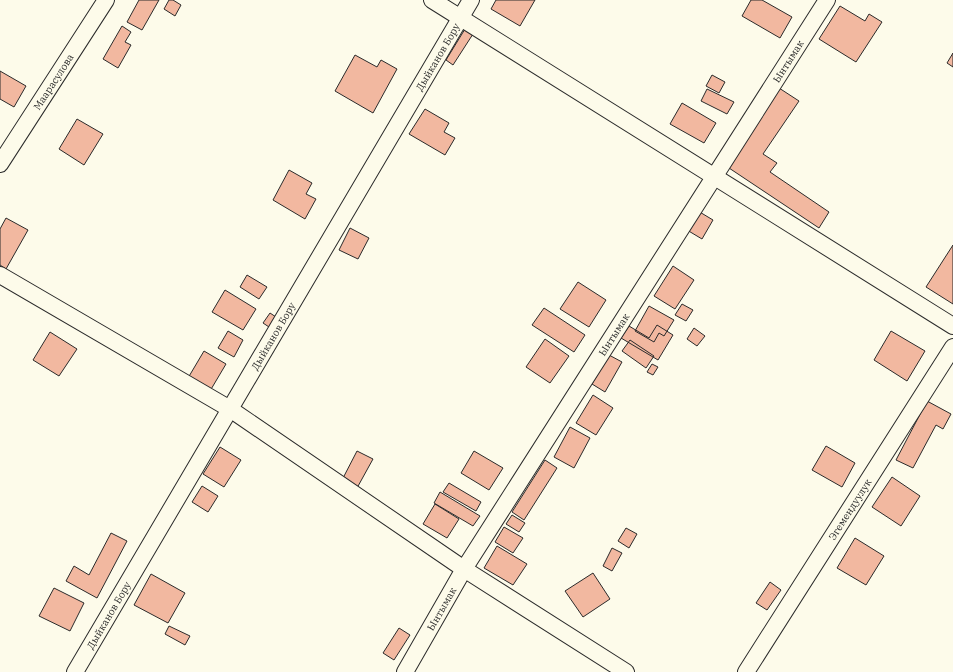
<svg xmlns="http://www.w3.org/2000/svg" width="953" height="672" viewBox="0 0 953 672" font-family="'IBM Plex Serif',serif">
	<rect width="100%" height="100%" fill="#fdfbea"/>
	<path fill="#f2b8a0" stroke="#2b2b2b" d="M 139,0 L 159,0 L 142,30 L 127,22 Z
		M 169,0 L 173,0 L 181,5 L 175,16 L 164,9 Z
		M 496,0 L 535,0 L 520,26 L 491,9 Z
		M 751,0 L 762,0 L 792,17 L 780,38 L 742,16 Z
		M 840,6 L 865,21 L 869,14 L 882,22 L 856,62 L 819,39 Z
		M 122,26 L 131,32 L 125,42 L 131,45 L 118,68 L 103,59 Z
		M 465,29 L 473,34 L 453,65 L 446,60 Z
		M 953,53 L 953,67 L 947,63 Z
		M 355,55 L 377,67 L 381,60 L 397,69 L 373,113 L 335,91 Z
		M 0,71 L 26,86 L 14,107 L 0,99 Z
		M 712,75 L 725,82 L 719,93 L 706,86 Z
		M 779,88 L 799,101 L 763,154 L 777,163 L 770,172 L 829,212 L 819,228 L 726,166 Z
		M 707,89 L 734,102 L 727,114 L 701,101 Z
		M 682,103 L 716,123 L 704,143 L 670,124 Z
		M 425,109 L 449,123 L 444,132 L 455,138 L 445,155 L 409,134 Z
		M 77,119 L 103,134 L 84,165 L 59,149 Z
		M 289,170 L 312,183 L 306,194 L 316,199 L 305,219 L 273,200 Z
		M 698,211 L 713,220 L 702,239 L 687,230 Z
		M 6,218 L 28,230 L 6,269 L 0,265 L 0,229 Z
		M 350,228 L 369,238 L 358,259 L 339,250 Z
		M 953,245 L 953,304 L 926,287 Z
		M 673,266 L 694,280 L 675,309 L 654,296 Z
		M 247,275 L 267,287 L 259,299 L 240,287 Z
		M 578,282 L 606,300 L 589,327 L 560,309 Z
		M 225,290 L 256,309 L 243,330 L 212,312 Z
		M 682,304 L 693,310 L 686,321 L 675,315 Z
		M 649,306 L 674,320 L 664,336 L 659,333 L 654,342 L 635,331 Z
		M 544,308 L 585,335 L 574,352 L 532,325 Z
		M 270,313 L 276,317 L 269,327 L 263,323 Z
		M 657,325 L 673,335 L 658,360 L 621,338 L 629,326 L 649,338 Z
		M 694,328 L 705,336 L 697,346 L 687,339 Z
		M 228,331 L 243,340 L 234,357 L 218,348 Z
		M 891,331 L 925,351 L 907,381 L 874,360 Z
		M 50,332 L 77,349 L 59,376 L 33,360 Z
		M 545,339 L 569,356 L 550,383 L 526,367 Z
		M 630,340 L 654,356 L 646,368 L 622,351 Z
		M 204,351 L 226,364 L 210,391 L 188,378 Z
		M 609,355 L 622,362 L 605,392 L 592,384 Z
		M 652,364 L 658,367 L 653,375 L 647,372 Z
		M 593,395 L 613,408 L 596,435 L 576,423 Z
		M 927,401 L 951,414 L 943,429 L 936,425 L 913,468 L 896,460 Z
		M 570,427 L 590,438 L 574,468 L 554,457 Z
		M 826,446 L 855,463 L 842,487 L 812,470 Z
		M 220,447 L 241,460 L 224,487 L 203,474 Z
		M 357,451 L 373,459 L 357,488 L 342,480 Z
		M 474,451 L 503,468 L 489,490 L 461,473 Z
		M 545,460 L 557,468 L 524,520 L 512,512 Z
		M 892,477 L 920,496 L 901,526 L 872,507 Z
		M 449,483 L 481,502 L 476,511 L 443,492 Z
		M 202,486 L 218,496 L 208,512 L 192,502 Z
		M 440,492 L 480,516 L 473,526 L 434,503 Z
		M 435,504 L 459,519 L 447,538 L 423,524 Z
		M 512,515 L 525,523 L 519,532 L 506,524 Z
		M 504,527 L 523,538 L 513,553 L 495,542 Z
		M 626,528 L 637,534 L 629,548 L 618,541 Z
		M 111,533 L 127,541 L 97,598 L 66,581 L 74,566 L 89,575 Z
		M 855,538 L 884,556 L 866,585 L 837,568 Z
		M 497,546 L 527,564 L 513,585 L 484,568 Z
		M 612,548 L 622,553 L 612,571 L 603,566 Z
		M 593,573 L 610,599 L 583,617 L 565,591 Z
		M 151,574 L 185,593 L 168,623 L 134,605 Z
		M 770,582 L 781,590 L 767,610 L 756,603 Z
		M 54,588 L 84,603 L 70,631 L 39,616 Z
		M 169,626 L 190,636 L 185,645 L 165,634 Z
		M 399,628 L 410,635 L 394,660 L 383,653 Z"/>
	<g fill="none" stroke-linecap="round" stroke-linejoin="round">
		<defs>
			<g id="minor">
				<path d="M 432,0 L 953,326"/>
				<path id="s1" d="M 0,164 L 106,0"/>
				<path d="M 0,275 L 230,409 L 464,569 L 626,672"/>
				<path id="s2" d="M 75,672 L 471,0"/>
				<path id="s3" d="M 405,672 L 464,569 L 827,0"/>
				<path id="s4" d="M 746,672 L 953,347"/>
			</g>
		</defs>
		<use href="#minor" stroke="#2b2b2b" stroke-width="18"/>
		<use href="#minor" stroke="#fdfbea" stroke-width="16"/>
	</g>
	<g text-anchor="middle" dominant-baseline="central" stroke-width="3" stroke-linejoin="round" paint-order="stroke">
		<g font-size="10" fill="#2b2b2b" stroke="#fdfbea">
			<text stroke="none"><textPath href="#s2" startOffset="714">Дыйканов Бору</textPath></text>
			<text stroke="none"><textPath href="#s3" startOffset="721">Ынтымак</textPath></text>
			<text stroke="none"><textPath href="#s1" startOffset="98">Маарасулова</textPath></text>
			<text stroke="none"><textPath href="#s3" startOffset="397">Ынтымак</textPath></text>
			<text stroke="none"><textPath href="#s2" startOffset="390">Дыйканов Бору</textPath></text>
			<text stroke="none"><textPath href="#s4" startOffset="193">Эгемендуулук</textPath></text>
			<text stroke="none"><textPath href="#s3" startOffset="73">Ынтымак</textPath></text>
			<text stroke="none"><textPath href="#s2" startOffset="66">Дыйканов Бору</textPath></text>
		</g>
	</g>
</svg>
